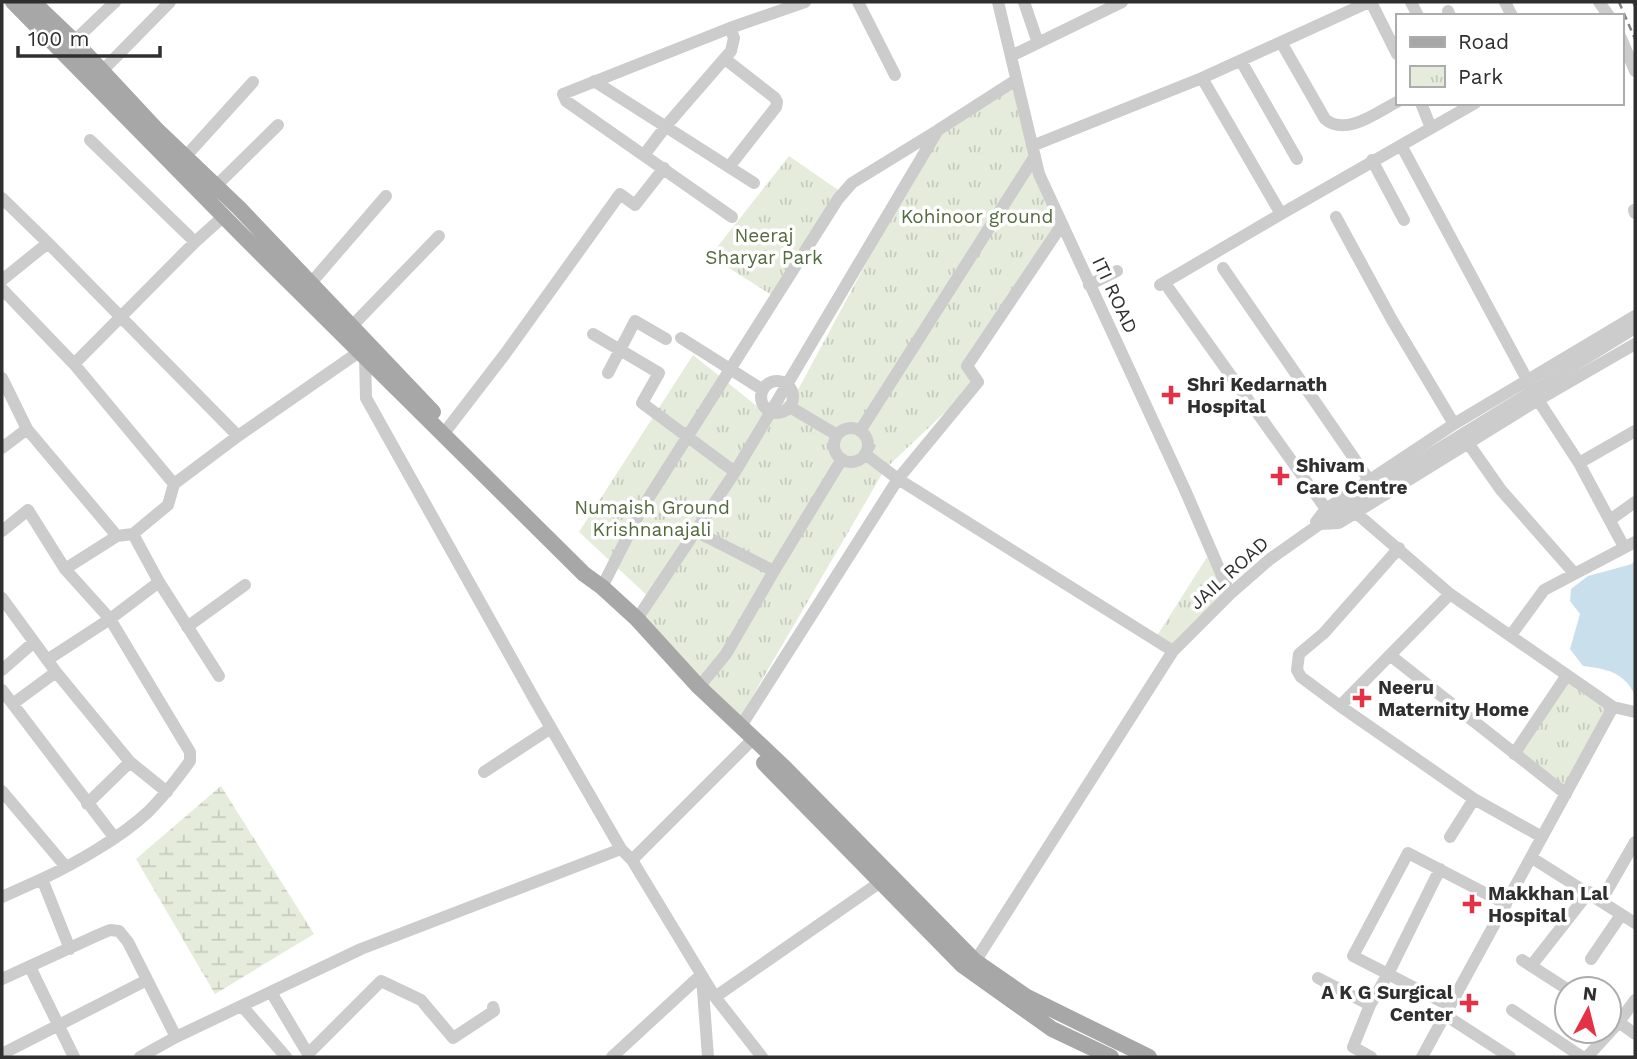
<svg xmlns="http://www.w3.org/2000/svg" width="1637" height="1059" viewBox="0 0 1637 1059" font-family="'Work Sans',sans-serif">
	<defs>
		<pattern id="wetland-marsh" width="20" height="14" patternUnits="userSpaceOnUse" patternTransform="scale(1.75)"><rect width="20" height="14" fill="#e5ecdc"/><path d="M1 5h8M5 5V1M11 12h8M15 12V8" fill="none" stroke="#c5cbbd"/></pattern>
		<pattern id="park-tufts" width="24" height="20" patternUnits="userSpaceOnUse" patternTransform="scale(1.75)"><rect width="24" height="20" fill="#e5ecdc"/><path d="M3 7l-1-3M5 7V3M7 7l1-3M15 17l-1-3M17 17v-4M19 17l1-3" fill="none" stroke="#c5cbbd"/></pattern>
	</defs>
	<rect width="100%" height="100%" fill="#fff"/>
	<path fill="url(#wetland-marsh)" d="M 221,786 L 314,934 L 215,994 L 136,859 Z"/>
	<path fill="url(#park-tufts)" d="M 1016,80 L 1032,146 L 1061,226 L 966,366 L 977,382 L 885,469 L 738,721 L 640,622 L 652,600 L 579,532 L 693,355 L 763,411 L 765,408 L 793,399 L 938,130 Z
		M 789,156 L 847,196 L 773,296 L 710,256 Z
		M 1207,557 L 1226,591 L 1170,648 L 1155,639 Z
		M 1568,679 L 1609,708 L 1565,789 L 1518,753 Z"/>
	<path fill="#c9dfec" d="M 1635,560 L 1635,695 C 1624,672 1607,669 1583,666 L 1570,649 L 1580,614 L 1570,601 L 1571,589 L 1588,576 L 1632,564 Z"/>
	<g fill="none" stroke-linecap="round" stroke-linejoin="round">
		<path stroke="#ccc" stroke-width="12" d="M 858,2 L 895,75
			M 998,2 L 1039,174 L 1185,490 L 1230,594
			M 1024,2 L 1038,43
			M 1371,2 L 1397,54
			M 1411,2 L 1418,16
			M 1505,2 L 1512,16
			M 1599,2 L 1609,16
			M 1448,11 L 1450,16
			M 1621,38 L 1635,71
			M 74,41 L 115,2
			M 1281,42 L 1325,119 C 1346,137 1377,112 1397,102
			M 1011,56 L 1122,2
			M 725,59 L 775,98 L 777,102 L 776,107 L 729,167
			M 1241,61 L 1297,159
			M 102,71 L 170,2
			M 1202,78 L 1281,214 L 1475,103
			M 594,81 L 754,183
			M 1421,103 L 1431,128
			M 90,140 L 195,242
			M 1401,145 L 1538,400 L 1579,463 L 1624,547
			M 1032,146 L 1202,78 L 1369,2
			M 644,155 L 666,126 L 731,51 L 734,38 L 730,28
			M 186,156 L 253,82
			M 1372,160 L 1404,220
			M 216,186 L 278,125
			M 2,198 L 48,243
			M 1634,210 L 1635,213
			M 732,217 L 566,101 L 563,94 L 730,28 L 805,2
			M 1336,217 L 1392,320 L 1454,424
			M 1061,226 L 967,366 L 978,382 L 898,479 L 1173,651
			M 1223,268 L 1369,480
			M 2,280 L 48,243 L 238,436
			M 310,284 L 386,196
			M 1089,285 L 1117,271
			M 1160,285 L 1281,214
			M 2,289 L 74,364 L 174,484 L 168,505 L 133,534
			M 1169,289 L 1326,509
			M 352,326 L 439,236
			M 593,334 L 659,373 L 642,403 L 735,472
			M 681,338 L 763,390
			M 365,357 L 366,398 L 536,702 L 621,849 L 632,860 L 715,997 L 762,1057
			M 74,364 L 195,242 L 224,216
			M 608,373 L 635,321 L 666,339
			M 2,378 L 27,429
			M761 397a16 16 0 1 1 32 0a16 16 0 1 1-32 0Z
			M 790,407 L 837,435
			M 448,428 L 505,354 L 620,194 L 635,205 L 664,168
			M834 445a17 17 0 1 1 34 0a17 17 0 1 1-34 0Z
			M 860,431 L 1035,156
			M 1468,443 L 1501,490 L 1574,573
			M 2,448 L 27,429 L 117,536 L 133,534 L 159,582 L 219,676
			M 1579,463 L 1635,431
			M 174,484 L 238,436 L 359,352
			M 1355,512 L 1450,594 L 1613,707 L 1422,1057
			M 1610,520 L 1635,502
			M 1316,522 L 1326,509 L 1454,424 L 1635,316
			M 1321,524 L 1339,523 L 1538,400 L 1635,344
			M 2,531 L 28,510 L 65,569 L 110,619 L 159,582
			M 697,532 L 774,571 L 726,654 L 699,687
			M 1399,548 L 1324,633 L 1299,654 L 1297,670 L 1301,677 L 1340,706 L 1474,799 L 1542,837
			M 65,569 L 117,536
			M 774,571 L 842,459
			M 602,587 L 641,510 L 838,199 L 852,183 L 935,132
			M 2,598 L 56,672 L 130,762 L 167,792
			M 637,619 L 735,472 L 938,130 L 1016,80
			M 187,627 L 245,585
			M 1511,635 L 1544,590 L 1635,542
			M 1391,656 L 1566,794
			M 47,660 L 110,619 L 190,752 L 190,761 C 177,779 164,796 148,812 C 120,838 76,863 42,879 L 70,949
			M 2,670 L 34,642
			M 2,690 L 114,837
			M 14,703 L 56,672
			M 1340,706 L 1450,594
			M 1613,707 L 1635,712
			M 741,726 L 898,479 L 865,454
			M 1514,754 L 1567,675
			M 484,772 L 551,728
			M 2,791 L 66,867
			M 87,804 L 130,762
			M 1450,837 L 1474,799
			M 1532,858 L 1635,923
			M 632,860 L 747,745
			M 2,897 L 42,879
			M 1601,901 L 1635,842
			M 1591,959 L 1621,915
			M 1522,960 L 1567,989
			M 1531,966 L 1589,892
			M 30,967 L 74,1057
			M 971,968 L 1173,651 L 1230,594 L 1270,559 L 1341,509
			M 702,977 L 708,1057
			M 1318,978 L 1370,1005 L 1353,1047 L 1371,1057
			M 2,979 L 98,935 L 110,930 L 119,931 L 128,942 L 176,1037
			M 271,992 L 308,1054 L 381,981 L 421,1000 L 453,1038 L 494,1011 L 493,1007
			M 715,997 L 879,883
			M 1370,1005 L 1388,974 L 1440,869
			M 242,1006 L 286,1057
			M 1450,1006 L 1353,956 L 1408,853 L 1506,904
			M 1512,1010 L 1582,1057
			M 1445,1015 L 1510,1057
			M 1609,1015 L 1635,1034
			M 2,1054 L 147,980
			M 140,1057 L 176,1037 L 361,949 L 621,849
			M 612,1057 L 701,975
			M 1587,1057 L 1619,1022 L 1635,1000"/>
		<path stroke="#a7a7a7" stroke-width="16" d="M 13,2 L 242,235 L 584,574 L 602,587 L 637,619 L 699,687 L 785,768 L 975,961 L 1027,997 L 1149,1057
			M 33,2 L 74,41 L 156,129 L 239,208 L 433,412
			M 764,763 L 962,965 L 1052,1029 L 1111,1057"/>
		<path stroke="#848484" stroke-width="2.5" stroke-dasharray="7 5" stroke-linecap="butt" d="M 1619,2 L 1635,39
			M 1633,2 L 1635,6"/>
		<path stroke="#ccc" stroke-width="12" d="M 1341,509 L 1635,328"/>
	</g>
	<g fill="#e53145" stroke="#fff" stroke-width="2.5">
		<path d="M1167.5 384.5h7v7h7v7h-7v7h-7v-7h-7v-7h7z"/>
		<path d="M1276.5 465.5h7v7h7v7h-7v7h-7v-7h-7v-7h7z"/>
		<path d="M1358.5 687.5h7v7h7v7h-7v7h-7v-7h-7v-7h7z"/>
		<path d="M1468.5 893.5h7v7h7v7h-7v7h-7v-7h-7v-7h7z"/>
		<path d="M1465.5 992.5h7v7h7v7h-7v7h-7v-7h-7v-7h7z"/>
	</g>
	<g text-anchor="middle" dominant-baseline="central" stroke-width="7" stroke-linejoin="round" paint-order="stroke">
		<g font-size="19" fill="#536a3c" stroke="#fff">
			<text x="977" y="216">Kohinoor ground</text>
			<text x="764" y="235">Neeraj<tspan x="764" dy="22">Sharyar Park</tspan></text>
			<text x="652" y="507">Numaish Ground<tspan x="652" dy="22">Krishnanajali</tspan></text>
		</g>
		<g font-size="19" fill="#2f2f2f" stroke="#fff">
			<text transform="translate(1115 295) rotate(65)">ITI ROAD</text>
			<text transform="translate(1229 573) rotate(-42)">JAIL ROAD</text>
		</g>
		<g font-size="19" font-weight="bold" fill="#2f2f2f" stroke="#fff" text-anchor="start">
			<text x="1187" y="384">Shri Kedarnath<tspan x="1187" dy="22">Hospital</tspan></text>
			<text x="1296" y="465">Shivam<tspan x="1296" dy="22">Care Centre</tspan></text>
			<text x="1378" y="687">Neeru<tspan x="1378" dy="22">Maternity Home</tspan></text>
			<text x="1488" y="893">Makkhan Lal<tspan x="1488" dy="22">Hospital</tspan></text>
			<text x="1453" y="992" text-anchor="end">A K G Surgical<tspan x="1453" dy="22">Center</tspan></text>
		</g>
	</g>
	<rect width="1637" height="1059" fill="none" stroke="#2f2f2f" stroke-width="7"/>
	<rect x="1396" y="14" width="228" height="91" fill="#ffffff" stroke="#acacac" stroke-width="2"/>
	<rect x="1410" y="37" width="35" height="10" fill="#a7a7a7" stroke="#acacac" stroke-width="2"/>
	<text x="1458" y="49" font-size="21" fill="#2f2f2f">Road</text>
	<rect x="1410" y="66" width="35" height="21" fill="url(#park-tufts)" stroke="#acacac" stroke-width="2"/>
	<text x="1458" y="84" font-size="21" fill="#2f2f2f">Park</text>
	<g transform="translate(1588 1010) rotate(7)"><circle r="33" fill="#ffffff" stroke="#acacac" stroke-width="2"/>
	<path d="M0-5L12 26L0 18L-12 26Z" fill="#e53145"/>
	<text y="-10" font-size="19" font-weight="bold" text-anchor="middle" fill="#2f2f2f">N</text>
	</g>
	<path d="M18 46v10h142v-10" fill="none" stroke="#2f2f2f" stroke-width="3.5"/>
	<text x="28" y="46" font-size="21" fill="#2f2f2f" stroke="#ffffff" stroke-width="5" paint-order="stroke">100 m</text>
</svg>
